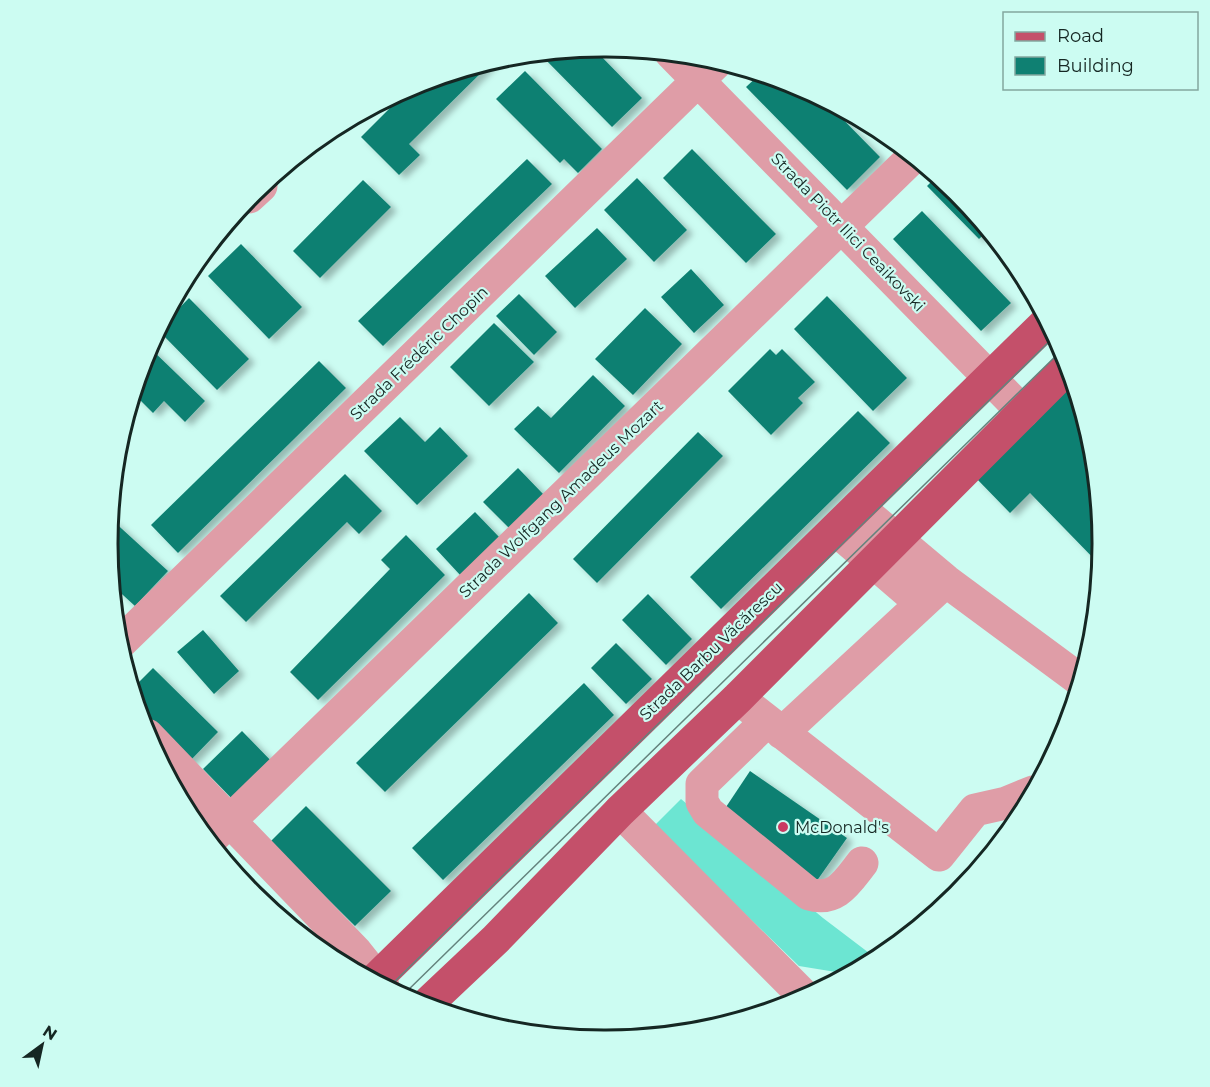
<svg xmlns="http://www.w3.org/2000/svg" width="1210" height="1087" viewBox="0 0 1210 1087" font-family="Montserrat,sans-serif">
	<defs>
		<filter id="shadow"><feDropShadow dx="6" dy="4" stdDeviation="3" flood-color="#0004"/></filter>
	</defs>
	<rect width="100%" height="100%" fill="#ccfcf2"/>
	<path fill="#6ce5d2" d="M 681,799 L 823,918 L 877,959 L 848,974 L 799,966 L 654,826 Z"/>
	<path fill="#0f8072" filter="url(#shadow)" d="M 593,48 L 642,98 L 612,127 L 539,53 Z
		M 493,61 L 409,144 L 420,155 L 399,175 L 361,137 L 413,85 Z
		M 525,71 L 602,149 L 578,173 L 564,159 L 560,163 L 496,99 Z
		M 760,74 L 796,84 L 823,99 L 880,157 L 847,190 L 746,87 Z
		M 692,149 L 776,234 L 746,263 L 663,178 Z
		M 527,159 L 552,184 L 383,346 L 358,321 Z
		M 937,176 L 957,192 L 988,231 L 979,239 L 927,186 Z
		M 637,178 L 687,230 L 654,262 L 604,210 Z
		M 363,180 L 391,207 L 320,278 L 293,251 Z
		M 922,211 L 1011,303 L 981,331 L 893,239 Z
		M 597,228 L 627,259 L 575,308 L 545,276 Z
		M 241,244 L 302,307 L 269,339 L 208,276 Z
		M 691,269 L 724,305 L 694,333 L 661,297 Z
		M 519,294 L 557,332 L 534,355 L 496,316 Z
		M 827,296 L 907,378 L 873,411 L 794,329 Z
		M 189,298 L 249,359 L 217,390 L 158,330 Z
		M 645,308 L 682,344 L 633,395 L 595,359 Z
		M 494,323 L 534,362 L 489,406 L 450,367 Z
		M 149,347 L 205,401 L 185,422 L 164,401 L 153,413 L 134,394 Z
		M 770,349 L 776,355 L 782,349 L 815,382 L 798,398 L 803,403 L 771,435 L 728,391 Z
		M 319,361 L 346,388 L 178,553 L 151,525 Z
		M 593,375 L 625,406 L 559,473 L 514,429 L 538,406 L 551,418 Z
		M 1073,383 L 1093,447 L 1102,544 L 1100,565 L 1030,493 L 1010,513 L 975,477 Z
		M 858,411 L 890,443 L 721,609 L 690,577 Z
		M 400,417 L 425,442 L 440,427 L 468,456 L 417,505 L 364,451 Z
		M 698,432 L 723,456 L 597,583 L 573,559 Z
		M 518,468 L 544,495 L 510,529 L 483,502 Z
		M 345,474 L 382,511 L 359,534 L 347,522 L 246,622 L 220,596 Z
		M 475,512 L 501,539 L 461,576 L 436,549 Z
		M 110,518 L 168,571 L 135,606 L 112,585 L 108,543 Z
		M 406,535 L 445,575 L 318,700 L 290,672 L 390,569 L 381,560 Z
		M 529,593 L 558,623 L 385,792 L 356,763 Z
		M 648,594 L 692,639 L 666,665 L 622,620 Z
		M 203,630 L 239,671 L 214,694 L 177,652 Z
		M 616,643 L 652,679 L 626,704 L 591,668 Z
		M 153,668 L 218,732 L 187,764 L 141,717 L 132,689 Z
		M 584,683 L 614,715 L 443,880 L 412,848 Z
		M 242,731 L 279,769 L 240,807 L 203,769 Z
		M 750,771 L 847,838 L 816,882 L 720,816 Z
		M 306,806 L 391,891 L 355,926 L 270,842 Z"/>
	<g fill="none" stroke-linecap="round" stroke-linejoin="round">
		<path stroke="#df9da7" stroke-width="33" d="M 671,53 L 1023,412
			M 249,197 L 261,186
			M 858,507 L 946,581 L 1080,680
			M 836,530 L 921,603
			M 119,644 L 718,61
			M 738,698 L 939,855 L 975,810 L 1006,803 L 1033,792
			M 767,721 L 702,784 L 702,802 L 708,812 L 809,894 C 836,902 847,882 862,863
			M 782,733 L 946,581
			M 147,735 L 356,952 L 383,986
			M 620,811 L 805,997
			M 209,841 L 913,157"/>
		<path stroke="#c4506a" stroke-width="33" d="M 374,981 L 1047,322
			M 425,1006 L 496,939 L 620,811 L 738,698 L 1068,367"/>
		<path stroke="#64837d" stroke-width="1.5" d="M 388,988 L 1055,336
			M 402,996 L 1062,350"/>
	</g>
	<circle fill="#ca3b62" stroke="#ccfcf2" stroke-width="2" cx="783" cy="827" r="6"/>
	<g text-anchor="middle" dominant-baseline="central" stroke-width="4.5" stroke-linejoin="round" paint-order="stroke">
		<g font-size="16" fill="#152723" stroke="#ccfcf2">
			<text transform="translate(848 232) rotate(46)">Strada Piotr Ilici Ceaikovski</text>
			<text transform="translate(419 353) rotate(-44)">Strada Frédéric Chopin</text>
			<text transform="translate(561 499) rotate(-44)">Strada Wolfgang Amadeus Mozart</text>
			<text transform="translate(711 651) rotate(-44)">Strada Barbu Văcărescu</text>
		</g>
		<g font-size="16" fill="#152723" stroke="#ccfcf2" text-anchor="start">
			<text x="795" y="827">McDonald's</text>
		</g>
	</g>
	<path d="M0 0H1210V1087H0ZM604 57H606A486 486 0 0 1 1092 543V544A486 486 0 0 1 606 1030H604A486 486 0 0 1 118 544V543A486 486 0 0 1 604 57Z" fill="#ccfcf2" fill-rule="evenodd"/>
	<path fill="none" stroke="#152723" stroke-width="3" d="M604 57H606A486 486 0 0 1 1092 543V544A486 486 0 0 1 606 1030H604A486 486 0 0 1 118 544V543A486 486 0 0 1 604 57Z"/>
	<rect x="1003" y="12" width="195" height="78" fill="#ccfcf2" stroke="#83a79f" stroke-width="1.5"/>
	<rect x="1015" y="32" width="30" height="9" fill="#c4506a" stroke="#83a79f" stroke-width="1.5"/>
	<text x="1057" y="42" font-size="18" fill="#152723">Road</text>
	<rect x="1015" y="57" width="30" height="18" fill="#0f8072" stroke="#83a79f" stroke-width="1.5"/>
	<text x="1057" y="72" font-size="18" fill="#152723">Building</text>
	<g transform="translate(42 1045) rotate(33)" stroke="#ccfcf2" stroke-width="4.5" paint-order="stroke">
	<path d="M0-4.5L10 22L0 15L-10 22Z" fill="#152723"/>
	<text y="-9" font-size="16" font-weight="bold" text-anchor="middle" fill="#152723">N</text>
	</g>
</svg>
